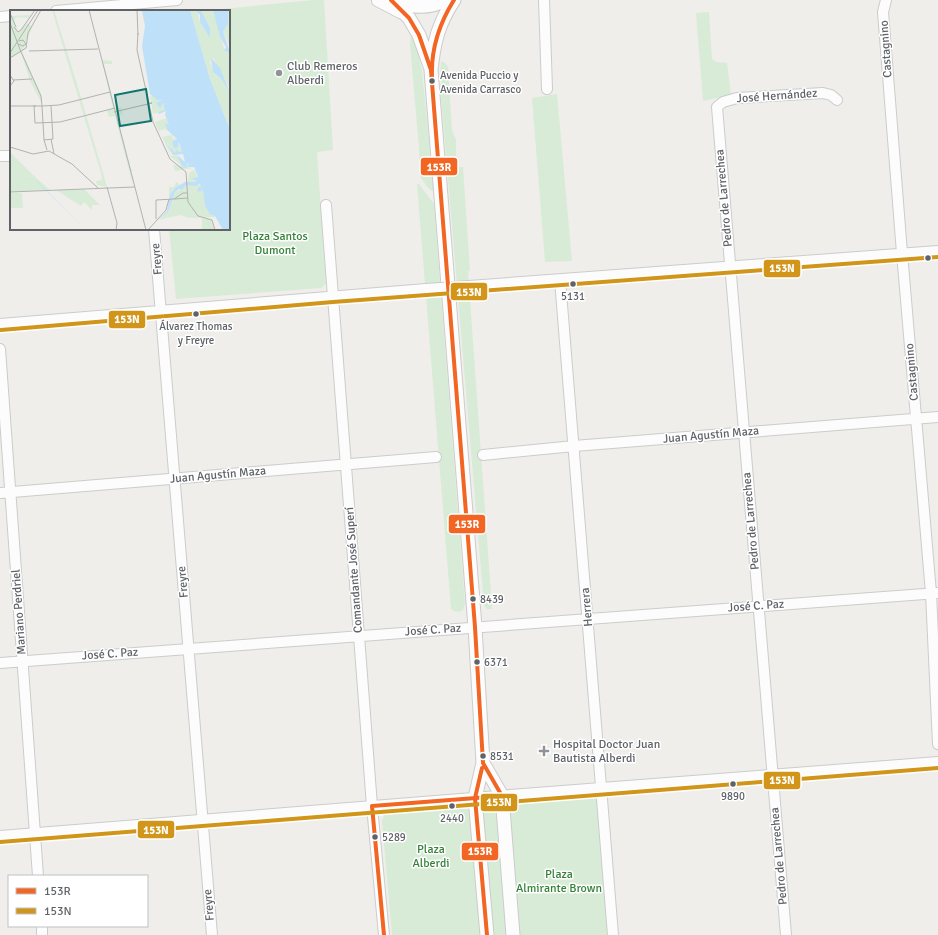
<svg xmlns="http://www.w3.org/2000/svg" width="938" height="935" viewBox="0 0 938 935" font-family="Signika,sans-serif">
	<rect width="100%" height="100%" fill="#efeeea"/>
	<path fill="#d8ebd6" d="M 313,0 L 324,0 L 333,150 L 317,152 L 326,284 L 321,288 L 176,299 L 169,229 L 229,229 L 229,11 L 202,11 Z
		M 709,12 L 712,59 L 716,62 L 727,63 L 731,95 L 703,101 L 696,13 Z
		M 411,36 L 416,45 L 422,71 L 434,190 L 432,191 L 428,188 L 421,178 L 420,172 L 419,148 L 410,45 Z
		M 441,61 L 445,63 L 448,67 L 452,130 L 456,140 L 456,167 L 463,167 L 470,271 L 468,271 L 492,609 L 487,609 L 484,605 L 440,84 L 442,83 L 441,78 L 440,78 Z
		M 557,94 L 572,261 L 545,262 L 532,98 Z
		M 417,184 L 419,184 L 434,204 L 465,604 L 463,610 L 459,612 L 454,611 L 451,609 Z
		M 601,787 L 613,935 L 513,935 L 502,796 Z
		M 457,804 L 465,806 L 471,813 L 483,935 L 392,935 L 382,821 L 386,810 Z
		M 490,810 L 496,811 L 497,816 L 507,935 L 493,935 L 483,816 L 485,812 Z"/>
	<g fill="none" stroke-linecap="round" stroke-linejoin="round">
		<defs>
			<path id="minor" d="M 544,0 L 547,89
				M 886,0 L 883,12 L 902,253 L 931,593 L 938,744
				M 377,1 L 400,13
				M 56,11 L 177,0
				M 0,17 L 11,16
				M 0,156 L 11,156
				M 326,205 L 372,806 L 384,935
				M 154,229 L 212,935
				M 560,280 L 613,935
				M 469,286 L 938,251
				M 0,324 L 426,289
				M 0,349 L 38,876
				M 483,455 L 574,446 L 938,417
				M 0,493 L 436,457
				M 0,663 L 938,593
				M 0,836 C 313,811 625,785 938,762
				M 42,926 L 42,935
				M 786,935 L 717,107 L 723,102 L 737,98 L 823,93 L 831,95 L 837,100"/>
			<path id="tertiary" d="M 391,0 L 409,18 L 419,35 L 430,66
				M 393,0 C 410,7 428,10 445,0
				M 454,0 C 438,24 434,42 431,70 L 475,627 L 483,763 L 475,798 L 487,935
				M 483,763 L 502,796 L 513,935"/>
			<path id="secondary" d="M 441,2 L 447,0"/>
		</defs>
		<use href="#minor" stroke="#cbcccc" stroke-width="12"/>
		<use href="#tertiary" stroke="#cbcccc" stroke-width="15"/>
		<use href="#secondary" stroke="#cacacb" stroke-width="16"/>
		<use href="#minor" stroke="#fdfcfc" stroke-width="10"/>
		<use href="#tertiary" stroke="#fdfcfc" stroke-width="13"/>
		<use href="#secondary" stroke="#fdfcfc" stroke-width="14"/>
		<defs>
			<path id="minor-bridge" d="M 426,289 L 469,286"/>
		</defs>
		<use href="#minor-bridge" stroke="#cbcccc" stroke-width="12" stroke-linecap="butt"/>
		<use href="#minor-bridge" stroke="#fdfcfc" stroke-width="10"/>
		<defs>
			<path id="bus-1" d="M 432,76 C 431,48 439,24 454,0
				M 482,768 L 475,798 L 487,935
				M 384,935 L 372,806 L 502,796 L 483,763 L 475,627 L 431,70 L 419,35 L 409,18 L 391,0"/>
			<path id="bus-2" d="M 1,330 L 333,302 L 938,257
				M 0,842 L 938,768"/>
		</defs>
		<use href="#bus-1" stroke="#fff" stroke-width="7"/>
		<use href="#bus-2" stroke="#fff" stroke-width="7"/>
		<use href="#bus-1" stroke="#f26522" stroke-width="4"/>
		<use href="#bus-2" stroke="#d1951a" stroke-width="4"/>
	</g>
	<g fill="#919496" stroke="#fff" stroke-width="1.5">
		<circle cx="279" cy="73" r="4"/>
		<path d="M542 745h4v4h4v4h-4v4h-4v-4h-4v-4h4z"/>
	</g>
	<g fill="#5f6368" stroke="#fff" stroke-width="1.5">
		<circle cx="432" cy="81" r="3.5"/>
		<circle cx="928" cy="258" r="3.5"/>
		<circle cx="573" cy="284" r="3.5"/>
		<circle cx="196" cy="314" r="3.5"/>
		<circle cx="473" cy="599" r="3.5"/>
		<circle cx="477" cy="662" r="3.5"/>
		<circle cx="483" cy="756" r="3.5"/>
		<circle cx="733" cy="784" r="3.5"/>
		<circle cx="452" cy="806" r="3.5"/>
		<circle cx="375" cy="837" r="3.5"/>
	</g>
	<g text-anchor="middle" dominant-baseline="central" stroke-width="3" stroke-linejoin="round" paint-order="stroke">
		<g font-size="11" fill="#5f6368" stroke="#fff" text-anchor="start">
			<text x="440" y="75">Avenida Puccio y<tspan x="440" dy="14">Avenida Carrasco</tspan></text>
			<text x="573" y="296" text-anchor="middle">5131</text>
			<text x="196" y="326" text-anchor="middle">Álvarez Thomas<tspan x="196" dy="14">y Freyre</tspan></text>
			<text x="480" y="599">8439</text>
			<text x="484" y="662">6371</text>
			<text x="490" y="756">8531</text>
			<text x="733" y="796" text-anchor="middle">9890</text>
			<text x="452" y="818" text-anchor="middle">2440</text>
			<text x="382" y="837">5289</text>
		</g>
		<g font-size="12" fill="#5f6368" stroke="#fff">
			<text transform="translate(886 49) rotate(-94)">Castagnino</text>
			<text transform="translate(777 96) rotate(-4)">José Hernández</text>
			<text transform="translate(724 198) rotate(-95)">Pedro de Larrechea</text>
			<text transform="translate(157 259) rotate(-95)">Freyre</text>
			<text transform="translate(912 372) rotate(-95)">Castagnino</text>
			<text transform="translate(711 435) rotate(-5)">Juan Agustín Maza</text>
			<text transform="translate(218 475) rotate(-5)">Juan Agustín Maza</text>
			<text transform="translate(751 521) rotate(-95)">Pedro de Larrechea</text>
			<text transform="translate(354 570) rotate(-94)">Comandante José Superí</text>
			<text transform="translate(183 582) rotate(-95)">Freyre</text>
			<text transform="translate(756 606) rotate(-4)">José C. Paz</text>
			<text transform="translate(587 607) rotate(-95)">Herrera</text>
			<text transform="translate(19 612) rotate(-94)">Mariano Perdriel</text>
			<text transform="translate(433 630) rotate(-4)">José C. Paz</text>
			<text transform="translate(110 654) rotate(-4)">José C. Paz</text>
			<text transform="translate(779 856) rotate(-95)">Pedro de Larrechea</text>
			<text transform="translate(209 905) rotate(-95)">Freyre</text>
		</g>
		<g font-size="12" fill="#5f6368" stroke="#fff" text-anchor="start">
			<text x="287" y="66">Club Remeros<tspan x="287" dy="14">Alberdi</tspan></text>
			<text x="553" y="744">Hospital Doctor Juan<tspan x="553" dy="14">Bautista Alberdi</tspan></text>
		</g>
		<g font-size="12" fill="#348238" stroke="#fff">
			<text x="275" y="236">Plaza Santos<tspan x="275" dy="14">Dumont</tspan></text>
			<text x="431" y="849">Plaza<tspan x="431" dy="14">Alberdi</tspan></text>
			<text x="559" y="874">Plaza<tspan x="559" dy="14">Almirante Brown</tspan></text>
		</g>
	</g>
	<g transform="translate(10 10)">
		<rect width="220" height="220" fill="#efeeea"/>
		<path d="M 42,0 L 44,0 L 67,74 L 97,177 L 87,175 L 86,171 L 92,170 L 91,163 ZM 180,0 L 187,0 L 190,12 L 200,28 L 200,18 L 191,0 L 203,0 L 214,39 L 220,43 L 220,79 L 203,48 L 200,52 L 205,65 L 212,70 L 220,83 L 220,120 L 200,69 ZM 218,0 L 220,0 L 220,37 L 213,21 L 217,14 ZM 0,3 L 2,6 L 20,5 L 19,8 L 7,7 L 4,10 L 8,22 L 17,13 L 22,17 L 12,42 L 31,84 L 31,92 L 20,71 L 11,42 L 0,48 ZM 92,50 L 102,51 L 102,54 L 94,54 L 105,98 L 111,97 L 113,104 L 107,105 L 121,160 L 125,160 L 121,161 L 123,176 L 105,106 L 99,107 L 97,100 L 103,99 ZM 148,84 L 144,86 L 145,89 L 153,91 L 148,92 L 153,95 L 153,93 L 156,100 L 143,104 L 140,86 ZM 157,108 L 160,114 L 155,113 L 158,118 L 149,121 L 145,112 ZM 162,125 L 163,129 L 167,128 L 165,130 L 172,141 L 165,143 L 157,133 L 161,145 L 152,127 ZM 0,142 L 24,166 L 40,180 L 0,182 ZM 167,145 L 172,155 L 178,153 L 180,156 L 176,158 L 183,158 L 165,161 L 162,152 L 163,155 L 172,156 L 160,146 ZM 184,160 L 188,168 L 184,167 L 184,170 L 187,172 L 175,172 L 165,178 L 159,188 L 159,177 L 164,177 L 166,172 L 170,175 L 178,171 L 179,163 ZM 176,175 L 191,175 L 192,179 L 187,180 L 188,182 L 193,180 L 195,196 L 205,207 L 179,208 L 170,205 L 148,210 L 158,202 L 165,182 L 173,179 ZM 74,179 L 90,195 L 82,195 L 82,200 L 74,192 L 71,196 L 46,180 ZM 0,183 L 12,183 L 13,198 L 0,198 ZM 192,208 L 201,210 L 204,220 L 192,220 Z" fill="#d8ebd6"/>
		<path d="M 180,0 L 200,69 L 220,120 L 220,220 L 213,220 L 205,206 L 200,204 L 195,196 L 193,180 L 188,182 L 187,180 L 190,176 L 192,179 L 190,174 L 185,176 L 176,175 L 172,180 L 169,179 L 165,182 L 158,202 L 149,209 L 157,201 L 160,185 L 165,178 L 175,172 L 187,172 L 182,168 L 188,167 L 184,157 L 170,158 L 180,155 L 176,153 L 177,156 L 172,156 L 167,145 L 175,152 L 173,144 L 163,145 L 156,133 L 165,143 L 167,139 L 168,142 L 172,141 L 168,131 L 169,137 L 164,138 L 162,132 L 167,129 L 156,119 L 157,118 L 155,113 L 159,114 L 155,105 L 156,101 L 149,104 L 148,102 L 155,100 L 153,93 L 150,98 L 146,93 L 152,90 L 147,90 L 140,84 L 132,36 L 135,16 L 132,1 ZM 191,0 L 200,18 L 200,28 L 190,12 L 190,5 L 186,1 ZM 203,0 L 218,1 L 218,14 L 213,21 L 220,43 L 214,40 L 216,37 L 210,27 ZM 201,48 L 210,58 L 220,83 L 212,70 L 203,62 ZM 0,165 L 27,171 L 70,214 L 26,171 Z" fill="#bfe0f9"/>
		<path fill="none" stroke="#b1b2b2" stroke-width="1" d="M 79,0 L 136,220M 127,0 L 128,25M 0,3 L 6,17M 0,13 L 11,42M 4,17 L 8,22 L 11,20 L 25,0M 128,23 L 127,40 L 143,112 L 160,149 L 176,162 L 178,192 L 188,206 L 202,210 L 205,220M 8,34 L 13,36 L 16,34 L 13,30 L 9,31M 19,41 L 88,39M 11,42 L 31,86 L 32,96 L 24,96M 0,43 L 28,0M 0,48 L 16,38 L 18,23 L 31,0M 0,65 L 4,71 L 0,76M 3,70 L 22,69M 24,95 L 25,113 L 50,112 L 105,98M 0,96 L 26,96M 104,102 L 142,93 L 138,93M 41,129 L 44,144M 34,130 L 43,129 L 41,96M 0,137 L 23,144 L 39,141 L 62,154 L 88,178M 37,140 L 34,130 L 32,96 L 49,95 L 100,82M 97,177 L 107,213 L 106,220M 99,178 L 125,177M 0,182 L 99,178M 164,189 L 178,188M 146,190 L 164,189 L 173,183 L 177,183M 146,190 L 146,209M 138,220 L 156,200 L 159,189"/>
		<path fill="#0f766e" fill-opacity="0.15" stroke="#0f766e" stroke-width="2" d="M 136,79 L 141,111 L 110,116 L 105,85 Z"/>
		<rect width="220" height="220" fill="none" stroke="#5f6368" stroke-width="2"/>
	</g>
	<g stroke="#fff" stroke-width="1.5">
		<rect x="420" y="157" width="38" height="19" rx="4" fill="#f26522"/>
		<rect x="763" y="259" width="38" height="19" rx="4" fill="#d1951a"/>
		<rect x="450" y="282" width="38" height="19" rx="4" fill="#d1951a"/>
		<rect x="108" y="310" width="38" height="19" rx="4" fill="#d1951a"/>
		<rect x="448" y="514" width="38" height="20" rx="4" fill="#f26522"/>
		<rect x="763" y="771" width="38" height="19" rx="4" fill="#d1951a"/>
		<rect x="480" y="793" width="38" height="19" rx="4" fill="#d1951a"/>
		<rect x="137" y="820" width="38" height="19" rx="4" fill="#d1951a"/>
		<rect x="461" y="842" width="38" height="19" rx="4" fill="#f26522"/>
	</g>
	<g font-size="11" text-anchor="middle" font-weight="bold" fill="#fff">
		<text x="439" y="171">153R</text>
		<text x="782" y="272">153N</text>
		<text x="469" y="296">153N</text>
		<text x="127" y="323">153N</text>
		<text x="467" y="528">153R</text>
		<text x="782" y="784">153N</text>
		<text x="499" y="806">153N</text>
		<text x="156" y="834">153N</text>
		<text x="480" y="855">153R</text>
	</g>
	<rect x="8" y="875" width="140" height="52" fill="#ffffff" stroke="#bfc1c3"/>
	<rect x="16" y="888" width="20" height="6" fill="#f26522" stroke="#bfc1c3"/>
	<text x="44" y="895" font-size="12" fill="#5f6368">153R</text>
	<rect x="16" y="908" width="20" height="6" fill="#d1951a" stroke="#bfc1c3"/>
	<text x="44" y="915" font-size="12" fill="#5f6368">153N</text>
</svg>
